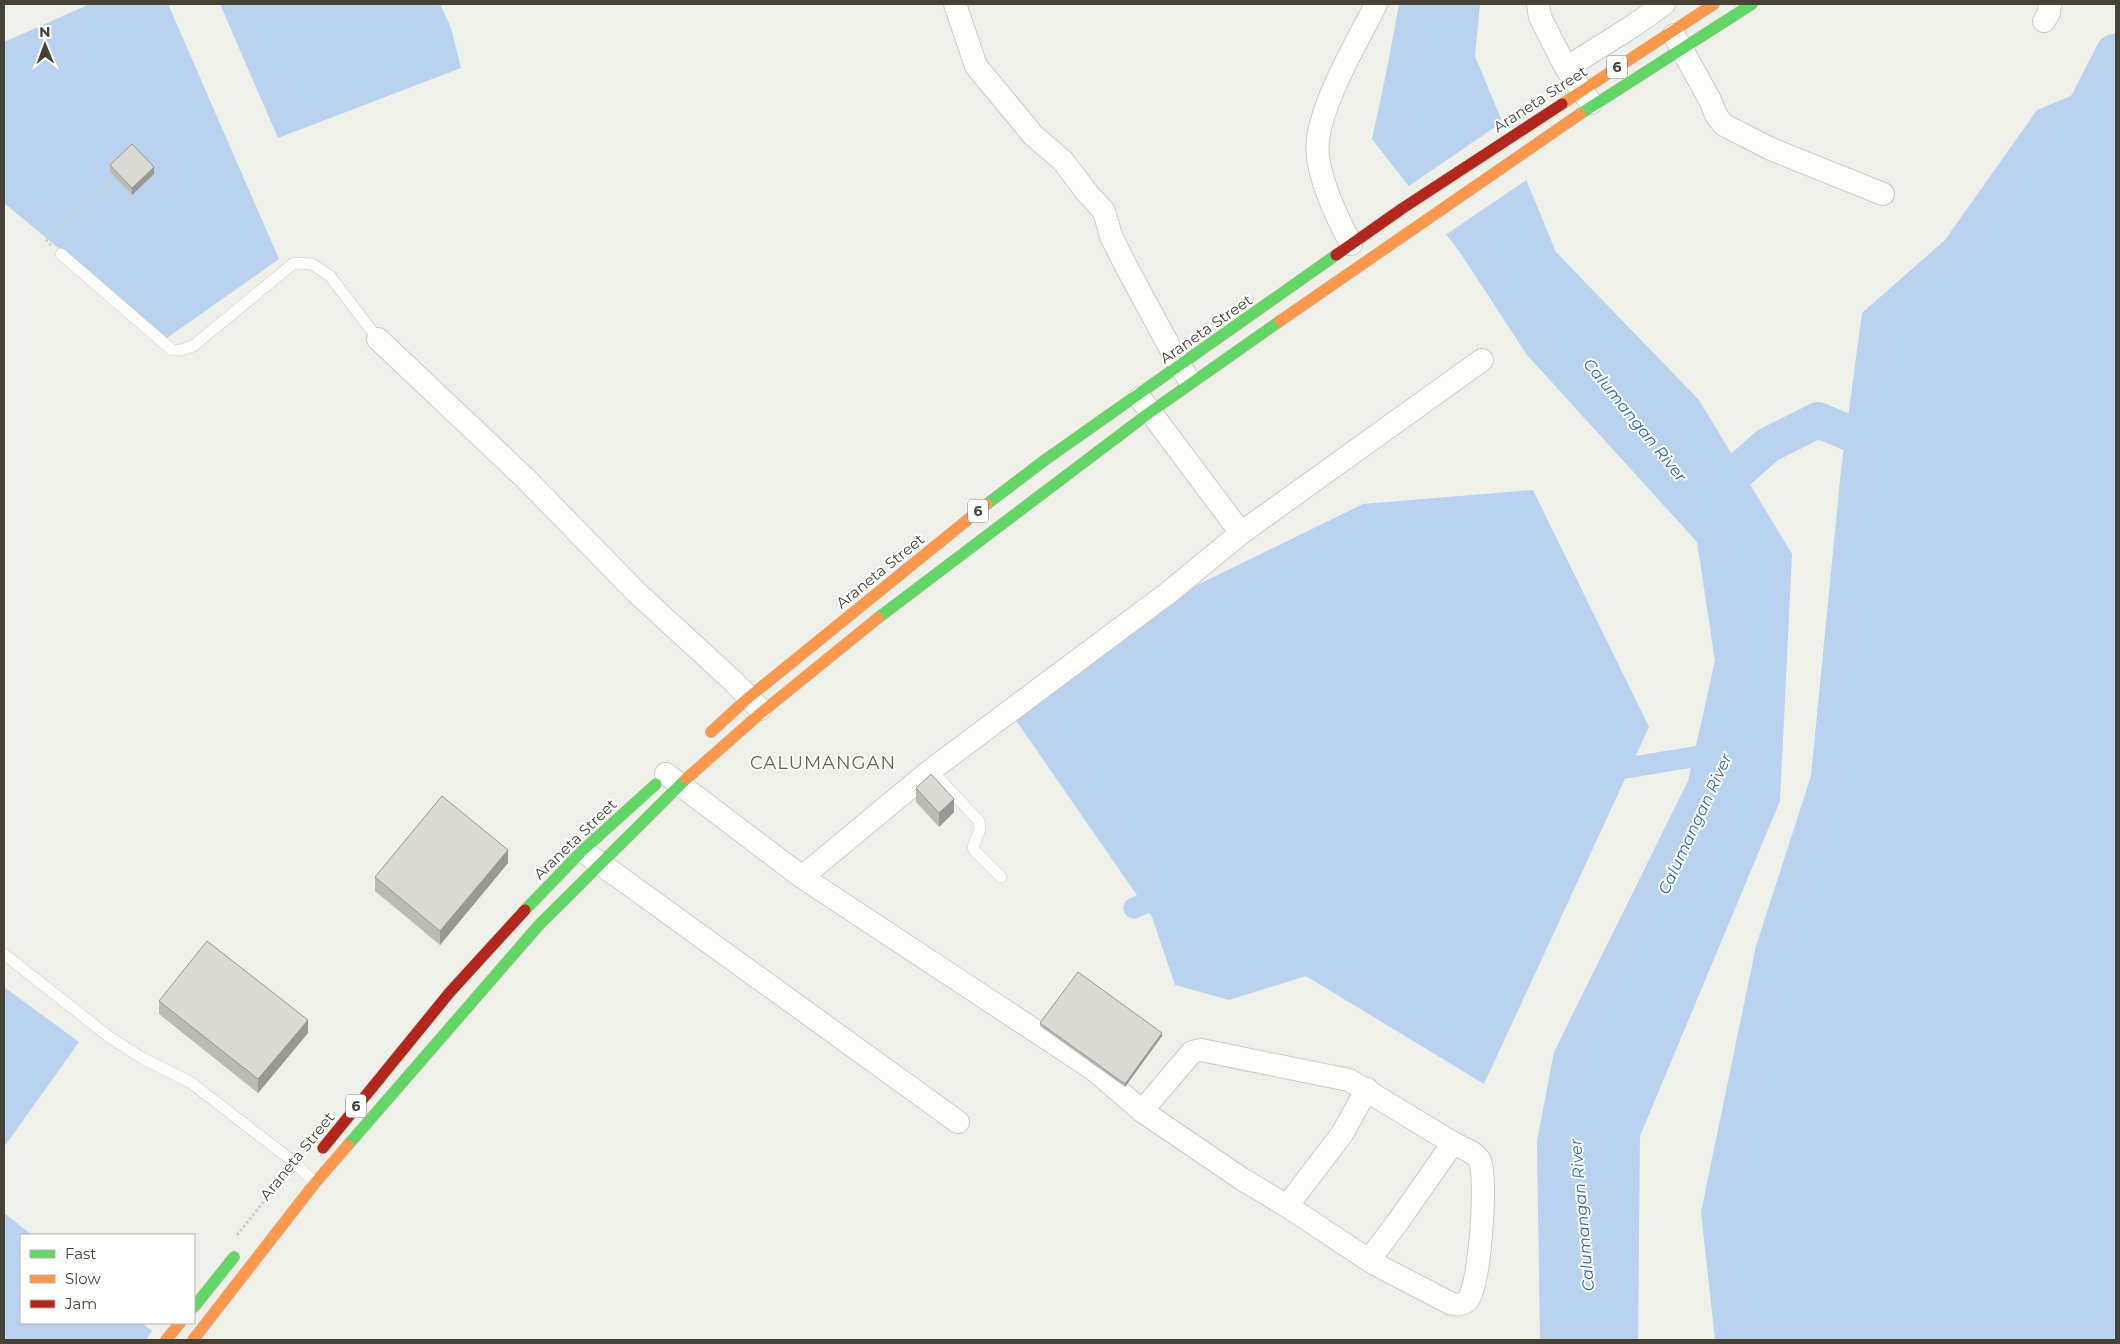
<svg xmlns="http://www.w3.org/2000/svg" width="2120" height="1344" viewBox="0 0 2120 1344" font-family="Montserrat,sans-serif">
	<rect width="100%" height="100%" fill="#f0f0ea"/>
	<path fill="#b8d2f0" d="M 90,4 L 168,4 L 279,259 L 167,338 L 4,203 L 4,42 Z
		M 220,4 L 440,4 L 451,28 L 461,68 L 278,138 Z
		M 1399,4 L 1480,4 L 1475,56 L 1556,252 L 1699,400 L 1792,554 L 1780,801 L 1640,1136 L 1638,1340 L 1540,1340 L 1537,1141 L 1554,1052 L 1688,781 L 1715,661 L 1697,542 L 1527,355 L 1459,251 L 1372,139 L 1387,69 Z
		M 2116,77 L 2116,1340 L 1715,1340 L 1701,1212 L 1756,946 L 1811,776 L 1841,470 L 1862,313 L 1945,240 L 2037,110 Z
		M 1533,490 L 1649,727 L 1484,1084 L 1306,976 L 1229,1000 L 1175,985 L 1152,917 L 1015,719 L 1187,590 L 1363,504 Z
		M 4,987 L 79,1042 L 4,1147 Z
		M 4,1213 L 32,1235 L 21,1235 L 21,1323 L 142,1323 L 152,1331 L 146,1340 L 4,1340 Z"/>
	<path fill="#f0f0ea" d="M 1504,121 L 1528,179 L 1444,236 L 1406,188 Z"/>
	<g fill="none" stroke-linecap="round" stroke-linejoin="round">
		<path stroke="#b8d2f0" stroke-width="21" d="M 2114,52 L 2116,52
			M 1602,772 L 1723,752
			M 1134,908 L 1169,893"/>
		<path stroke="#b8d2f0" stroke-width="36" d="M 2114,52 L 2078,122 L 2116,176
			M 1702,503 L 1768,445 L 1818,420 L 1878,445 L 1891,454"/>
		<defs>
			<path id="lane" d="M 61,254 L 172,350 L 181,350 L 193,346 L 294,263 L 312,264 L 330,276 L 378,339
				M 931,770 L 979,821 L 980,829 L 973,847 L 975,851 L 1001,877
				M 4,954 L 108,1036 L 142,1058 L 190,1082 L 295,1163 L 315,1183"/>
			<path id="street" d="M 955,4 L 976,66 L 1033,135 L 1063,161 L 1088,194 L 1104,211 L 1111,236 L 1127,268 L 1180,366 L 1188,378
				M 1538,4 L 1540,17 L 1566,68
				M 2044,21 L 2049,13 L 2050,4
				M 1674,35 L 1710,100 L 1716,115 L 1724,125 L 1771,149 L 1883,194
				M 1591,103 L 1566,68 L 1633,26 L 1664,4
				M 1351,244 C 1337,218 1314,170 1318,140 C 1323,98 1357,43 1376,4
				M 378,339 L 525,478 L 636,592 L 734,682 L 760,709
				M 1140,398 L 1241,533
				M 666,774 L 802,877 L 1093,1069 L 1142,1111 L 1242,1179 L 1287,1206 L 1373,1263 L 1452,1304 C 1458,1305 1462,1305 1467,1301 C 1480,1289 1488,1175 1479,1159 C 1474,1152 1461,1147 1453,1143 L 1397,1223 L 1369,1260
				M 587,854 L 958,1122
				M 802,877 L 931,770 L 1168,593 L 1241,533 L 1482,360
				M 1142,1111 L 1192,1052 L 1201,1050 L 1349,1080 L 1453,1143
				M 1287,1206 L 1342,1134 L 1367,1089"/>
			<path id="fast" d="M 1580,114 L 1752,4
				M 987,504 L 1045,460 L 1336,255
				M 878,618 L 1149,413 L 1280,321
				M 525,910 L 583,850 L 656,784
				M 348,1145 L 539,925 L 686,779
				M 194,1307 L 234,1257"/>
			<path id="slow" d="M 1562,104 L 1714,4
				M 1280,321 L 1580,114
				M 711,732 L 748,698 L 987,504
				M 686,779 L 762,712 L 878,618
				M 166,1340 L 180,1323
				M 193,1340 L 315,1183 L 348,1145"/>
			<path id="jam" d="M 1336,255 L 1403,208 L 1562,104
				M 323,1148 L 450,992 L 525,910"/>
		</defs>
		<use href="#lane" stroke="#cdccc5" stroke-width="12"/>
		<use href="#street" stroke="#cdccc5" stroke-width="24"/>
		<use href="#fast" stroke="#c8c1a4" stroke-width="12"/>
		<use href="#slow" stroke="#c8c1a4" stroke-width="12"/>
		<use href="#jam" stroke="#c8c1a4" stroke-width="12"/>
		<path stroke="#d1cfca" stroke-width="3" stroke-dasharray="2.5 2.5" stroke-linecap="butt" d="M 51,245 L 45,239 L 113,180
			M 237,1235 L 286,1174"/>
		<use href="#lane" stroke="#fdfdfc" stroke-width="11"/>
		<use href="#street" stroke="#fdfdfc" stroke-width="22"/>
		<use href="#fast" stroke="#63d668" stroke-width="11"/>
		<use href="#slow" stroke="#ff974d" stroke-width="11"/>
		<use href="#jam" stroke="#b3261e" stroke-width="11"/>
	</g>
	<path fill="#bbbbb5" d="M 110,165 L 154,174 L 132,195 L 110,172 Z
		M 916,788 L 954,812 L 939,827 L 916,802 Z
		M 508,863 L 440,945 L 375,891 L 375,877 Z
		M 159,1001 L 308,1033 L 258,1093 L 159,1014 Z
		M 1040,1023 L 1162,1036 L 1125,1087 L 1040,1026 Z"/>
	<path fill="#999893" d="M 154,167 L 154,174 L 132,195 L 132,188 Z
		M 954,799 L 954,812 L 939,827 L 939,813 Z
		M 508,850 L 508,863 L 440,945 L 440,931 Z
		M 308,1020 L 308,1033 L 258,1093 L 258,1079 Z
		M 1162,1033 L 1162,1036 L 1125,1087 L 1125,1084 Z"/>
	<path fill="#dad9d2" stroke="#999893" d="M 132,144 L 154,167 L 132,188 L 110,165 Z
		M 931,774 L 954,799 L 939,813 L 916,788 Z
		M 442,796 L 508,850 L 440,931 L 375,877 Z
		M 207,941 L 308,1020 L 258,1079 L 159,1001 Z
		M 1078,972 L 1162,1033 L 1125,1084 L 1040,1023 Z"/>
	<g text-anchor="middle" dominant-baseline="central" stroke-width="4" stroke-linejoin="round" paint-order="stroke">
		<g fill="#fff" stroke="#7e7b72" stroke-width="1">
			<rect x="1607" y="55.5" width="20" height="23" rx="4"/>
			<rect x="968" y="499.5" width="20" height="23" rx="4"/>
			<rect x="346" y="1094.5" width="20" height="23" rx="4"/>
		</g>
		<g font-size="14" font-weight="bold" fill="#474235">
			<text x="1617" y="67">6</text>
			<text x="978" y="511">6</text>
			<text x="356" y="1106">6</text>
		</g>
		<g font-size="15" fill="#474235" stroke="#fff">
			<text transform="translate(1540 99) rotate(-33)">Araneta Street</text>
			<text transform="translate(1206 329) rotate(-35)">Araneta Street</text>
			<text transform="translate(880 571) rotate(-39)">Araneta Street</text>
			<text transform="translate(575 839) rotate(-44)">Araneta Street</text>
			<text transform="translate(297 1156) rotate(-51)">Araneta Street</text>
		</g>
		<g font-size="16" font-style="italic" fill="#2b66b6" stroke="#fff">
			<text transform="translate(1635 420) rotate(51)">Calumangan River</text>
			<text transform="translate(1695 824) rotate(-65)">Calumangan River</text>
			<text transform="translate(1582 1215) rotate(-95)">Calumangan River</text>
		</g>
		<g font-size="18" letter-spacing="1" fill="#6a624c" stroke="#fff">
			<text x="823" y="763">CALUMANGAN</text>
		</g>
	</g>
	<rect width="2120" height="1344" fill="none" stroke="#474235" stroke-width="10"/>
	<rect x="20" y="1234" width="175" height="90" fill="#ffffff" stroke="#b5b3ae"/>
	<rect x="30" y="1250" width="25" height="8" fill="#63d668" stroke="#b5b3ae"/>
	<text x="65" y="1259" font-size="15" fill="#474235">Fast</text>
	<rect x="30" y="1275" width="25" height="8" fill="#ff974d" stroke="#b5b3ae"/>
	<text x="65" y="1284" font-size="15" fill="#474235">Slow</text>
	<rect x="30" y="1300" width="25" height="8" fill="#b3261e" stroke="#b5b3ae"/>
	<text x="65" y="1309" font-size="15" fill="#474235">Jam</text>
	<g transform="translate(45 45) rotate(359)" stroke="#ffffff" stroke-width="4" paint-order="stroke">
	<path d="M0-4L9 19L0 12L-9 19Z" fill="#474235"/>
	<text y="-8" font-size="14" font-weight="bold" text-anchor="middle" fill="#474235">N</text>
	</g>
</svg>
